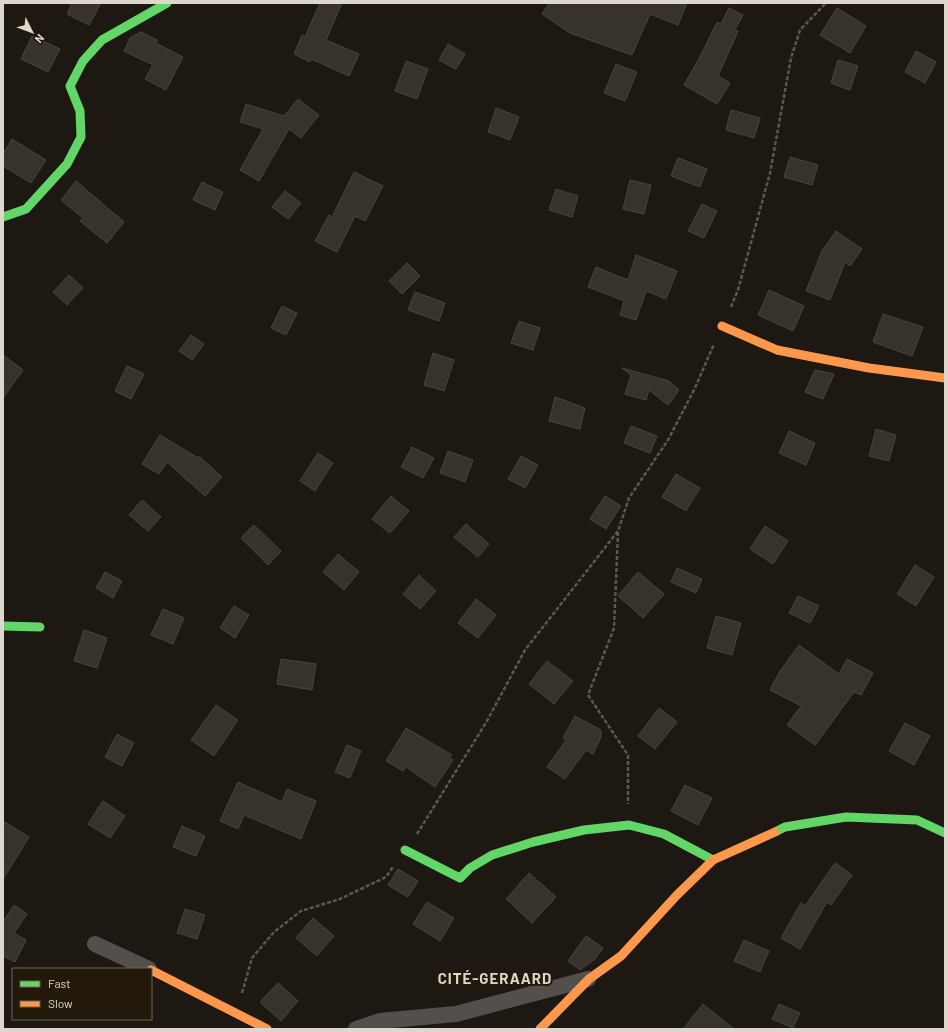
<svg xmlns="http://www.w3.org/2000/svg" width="948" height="1032" viewBox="0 0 948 1032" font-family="Barlow,sans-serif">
	<rect width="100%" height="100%" fill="#1d1811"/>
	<path fill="#37322c" stroke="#48443e" d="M 72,3 L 101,3 L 89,25 L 67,14 Z
		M 320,3 L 342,3 L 326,40 L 359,54 L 349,76 L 311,59 L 310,62 L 294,54 L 302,35 L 305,37 Z
		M 549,3 L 687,3 L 678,25 L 650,14 L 632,55 L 570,33 L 542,14 Z
		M 729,8 L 743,15 L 735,30 L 738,31 L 718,76 L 730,83 L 717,104 L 684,85 L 701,55 L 717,22 L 721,24 Z
		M 837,8 L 866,26 L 850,53 L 820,35 Z
		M 141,32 L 157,40 L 156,43 L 183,57 L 166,90 L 145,79 L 153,65 L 124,51 L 130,38 Z
		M 32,36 L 60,49 L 48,72 L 21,59 Z
		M 448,44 L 465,54 L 456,69 L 439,60 Z
		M 916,51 L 936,62 L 925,83 L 905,72 Z
		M 838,60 L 858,66 L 850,90 L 831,83 Z
		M 406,61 L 428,69 L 417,99 L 395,91 Z
		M 616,64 L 637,72 L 625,101 L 604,93 Z
		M 298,99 L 319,115 L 301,138 L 289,129 L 259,181 L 240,170 L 263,129 L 240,122 L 246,104 L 284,116 Z
		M 496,108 L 519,117 L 510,140 L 488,132 Z
		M 731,110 L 760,118 L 754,138 L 726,130 Z
		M 12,139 L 46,160 L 31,183 L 3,166 L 3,154 Z
		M 790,157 L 818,165 L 812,185 L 784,177 Z
		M 678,158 L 707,169 L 700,187 L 671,176 Z
		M 354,172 L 383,186 L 365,221 L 355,216 L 337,252 L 315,241 L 329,215 L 332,217 Z
		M 630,180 L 651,185 L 644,214 L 623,209 Z
		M 76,181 L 124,222 L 107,243 L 80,221 L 83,218 L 61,200 Z
		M 202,182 L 223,192 L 215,210 L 193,200 Z
		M 556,189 L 578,196 L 572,217 L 549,210 Z
		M 285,191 L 301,203 L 288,219 L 272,207 Z
		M 702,204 L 717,211 L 704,238 L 688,231 Z
		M 836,231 L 862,249 L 850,266 L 845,262 L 830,300 L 806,291 L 822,251 Z
		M 636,255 L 677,271 L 666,299 L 646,291 L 636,320 L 620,315 L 624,301 L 588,287 L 596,267 L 628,280 Z
		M 407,263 L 420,276 L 402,294 L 389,281 Z
		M 69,275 L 83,288 L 67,305 L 53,292 Z
		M 769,290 L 804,306 L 793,331 L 758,315 Z
		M 415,292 L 445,303 L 439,321 L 408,310 Z
		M 282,306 L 297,313 L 286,335 L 271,328 Z
		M 883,314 L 923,327 L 912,356 L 873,342 Z
		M 519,321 L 540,328 L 533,350 L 511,343 Z
		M 191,335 L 204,344 L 192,360 L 179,351 Z
		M 433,353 L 454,360 L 444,391 L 424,385 Z
		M 3,355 L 23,370 L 3,398 Z
		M 127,366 L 144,374 L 131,399 L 115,391 Z
		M 622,368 L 669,381 L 679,390 L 668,405 L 649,390 L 646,400 L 625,394 L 631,375 Z
		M 815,370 L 834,374 L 823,399 L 805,392 Z
		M 555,397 L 585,408 L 580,429 L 549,421 Z
		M 631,426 L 657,436 L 650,453 L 624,443 Z
		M 876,429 L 896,435 L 889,461 L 869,456 Z
		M 789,431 L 815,443 L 806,465 L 779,453 Z
		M 160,435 L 198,458 L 199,456 L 222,477 L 205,496 L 167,462 L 159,474 L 142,464 Z
		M 412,447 L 434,458 L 423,478 L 401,467 Z
		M 448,451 L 473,460 L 465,482 L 440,473 Z
		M 318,453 L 333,463 L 315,491 L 300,481 Z
		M 521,456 L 538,465 L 525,488 L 508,479 Z
		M 676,474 L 700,488 L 686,511 L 662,497 Z
		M 391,496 L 409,511 L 390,533 L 372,519 Z
		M 605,496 L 621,506 L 606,529 L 590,519 Z
		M 142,500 L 161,517 L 148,531 L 129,515 Z
		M 466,524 L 489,544 L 478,557 L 454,537 Z
		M 254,525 L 281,551 L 268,565 L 241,538 Z
		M 765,526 L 788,541 L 773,564 L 750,549 Z
		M 338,554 L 359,572 L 344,590 L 323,572 Z
		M 915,565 L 934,577 L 916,606 L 897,594 Z
		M 677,568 L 702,579 L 696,593 L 671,582 Z
		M 105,572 L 122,581 L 113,598 L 96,588 Z
		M 638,572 L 664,594 L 643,618 L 618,596 Z
		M 419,575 L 436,591 L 420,609 L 403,594 Z
		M 798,596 L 819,606 L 810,623 L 789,613 Z
		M 476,599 L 496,615 L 478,638 L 458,623 Z
		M 234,606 L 249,615 L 235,638 L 220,628 Z
		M 163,609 L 184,618 L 173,644 L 151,635 Z
		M 716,616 L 741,623 L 732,655 L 707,648 Z
		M 84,630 L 107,638 L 97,668 L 74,661 Z
		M 799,645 L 839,674 L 847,659 L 873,673 L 861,695 L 854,692 L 815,745 L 787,725 L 801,706 L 770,690 L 780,671 Z
		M 281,659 L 316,664 L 312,690 L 277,684 Z
		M 547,661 L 573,681 L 554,704 L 529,684 Z
		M 216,705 L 238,720 L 214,756 L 191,740 Z
		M 659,708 L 677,722 L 655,749 L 638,736 Z
		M 575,716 L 601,730 L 601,737 L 593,754 L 586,750 L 565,779 L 547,767 L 566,740 L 563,738 Z
		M 905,723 L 930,736 L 914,765 L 889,751 Z
		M 406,728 L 452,755 L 449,758 L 453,760 L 435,787 L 406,767 L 403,771 L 386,761 Z
		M 117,734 L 134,743 L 122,766 L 105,757 Z
		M 347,745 L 361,751 L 350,778 L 335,772 Z
		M 238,782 L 282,802 L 287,789 L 316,801 L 301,839 L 244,815 L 238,829 L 220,821 Z
		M 685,785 L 712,798 L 698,825 L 671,811 Z
		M 103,801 L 125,816 L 110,838 L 88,824 Z
		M 3,821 L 29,837 L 3,879 Z
		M 182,826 L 205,836 L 196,856 L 173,847 Z
		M 835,863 L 852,875 L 831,905 L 827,902 L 800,949 L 781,938 L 801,903 L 805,906 Z
		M 398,869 L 418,881 L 408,897 L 388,885 Z
		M 529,873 L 556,897 L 532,923 L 506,899 Z
		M 427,902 L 454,918 L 440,941 L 413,924 Z
		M 14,905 L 27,914 L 14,933 L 26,940 L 15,962 L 3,956 L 3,922 Z
		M 185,909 L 205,915 L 197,939 L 177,933 Z
		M 313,918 L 334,936 L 317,956 L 296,938 Z
		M 586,936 L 603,948 L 594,960 L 580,970 L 568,961 Z
		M 744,940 L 769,951 L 760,972 L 734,961 Z
		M 278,983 L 298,1001 L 281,1021 L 260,1002 Z
		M 703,1004 L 734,1029 L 683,1029 Z
		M 779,1004 L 800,1013 L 793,1028 L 772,1019 Z"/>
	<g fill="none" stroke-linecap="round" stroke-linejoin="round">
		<path stroke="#5b5852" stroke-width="2.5" stroke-dasharray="4 2" stroke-linecap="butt" d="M 731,307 L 738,290 L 770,173 L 791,58 L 800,30 L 826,3
			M 618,532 L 614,628 L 588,695 L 628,755 L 628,804
			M 417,834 L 487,721 L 525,650 L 618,531 L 629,498 L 668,440 L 695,388 L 714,344
			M 242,993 L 252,958 L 274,932 L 301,911 L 340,899 L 386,877 L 393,867"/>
		<path stroke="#534f4a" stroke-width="16" d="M 95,944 L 149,969
			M 356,1029 L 380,1021 L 456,1014 L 588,979"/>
		<path stroke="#63d668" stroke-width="9" d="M 3,217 L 26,209 L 67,164 L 81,137 L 80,111 L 70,86 L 83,61 L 102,40 L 167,3
			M 3,626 L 40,627
			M 775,832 L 785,827 L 846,817 L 917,820 L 945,833
			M 405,850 L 460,878 L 470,868 L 492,855 L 533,842 L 584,830 L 629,825 L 664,834 L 713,860"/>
		<path stroke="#ff974d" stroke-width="9" d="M 722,326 L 777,350 L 869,368 L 945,378
			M 151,970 L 267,1029
			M 540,1029 L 589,979 L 621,956 L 677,895 L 713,860 L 775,832"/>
	</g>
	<g text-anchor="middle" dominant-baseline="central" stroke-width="4" stroke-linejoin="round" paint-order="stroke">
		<g font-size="15" font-weight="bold" letter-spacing="1" fill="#ddd7cd" stroke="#23190b">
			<text x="495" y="978">CITÉ-GERAARD</text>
		</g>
	</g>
	<rect width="948" height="1032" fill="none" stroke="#ddd7cd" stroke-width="8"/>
	<rect x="12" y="968" width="140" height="52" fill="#23190b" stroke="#6d6559"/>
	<rect x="20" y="981" width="20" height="6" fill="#63d668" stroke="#6d6559"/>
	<text x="48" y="988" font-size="12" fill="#ddd7cd">Fast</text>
	<rect x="20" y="1001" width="20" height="6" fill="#ff974d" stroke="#6d6559"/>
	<text x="48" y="1008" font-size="12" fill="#ddd7cd">Slow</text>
	<g transform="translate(32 32) rotate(132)" stroke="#23190b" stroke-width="3" paint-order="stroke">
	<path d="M0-3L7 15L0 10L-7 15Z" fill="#ddd7cd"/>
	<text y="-6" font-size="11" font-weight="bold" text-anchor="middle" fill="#ddd7cd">N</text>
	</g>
</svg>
